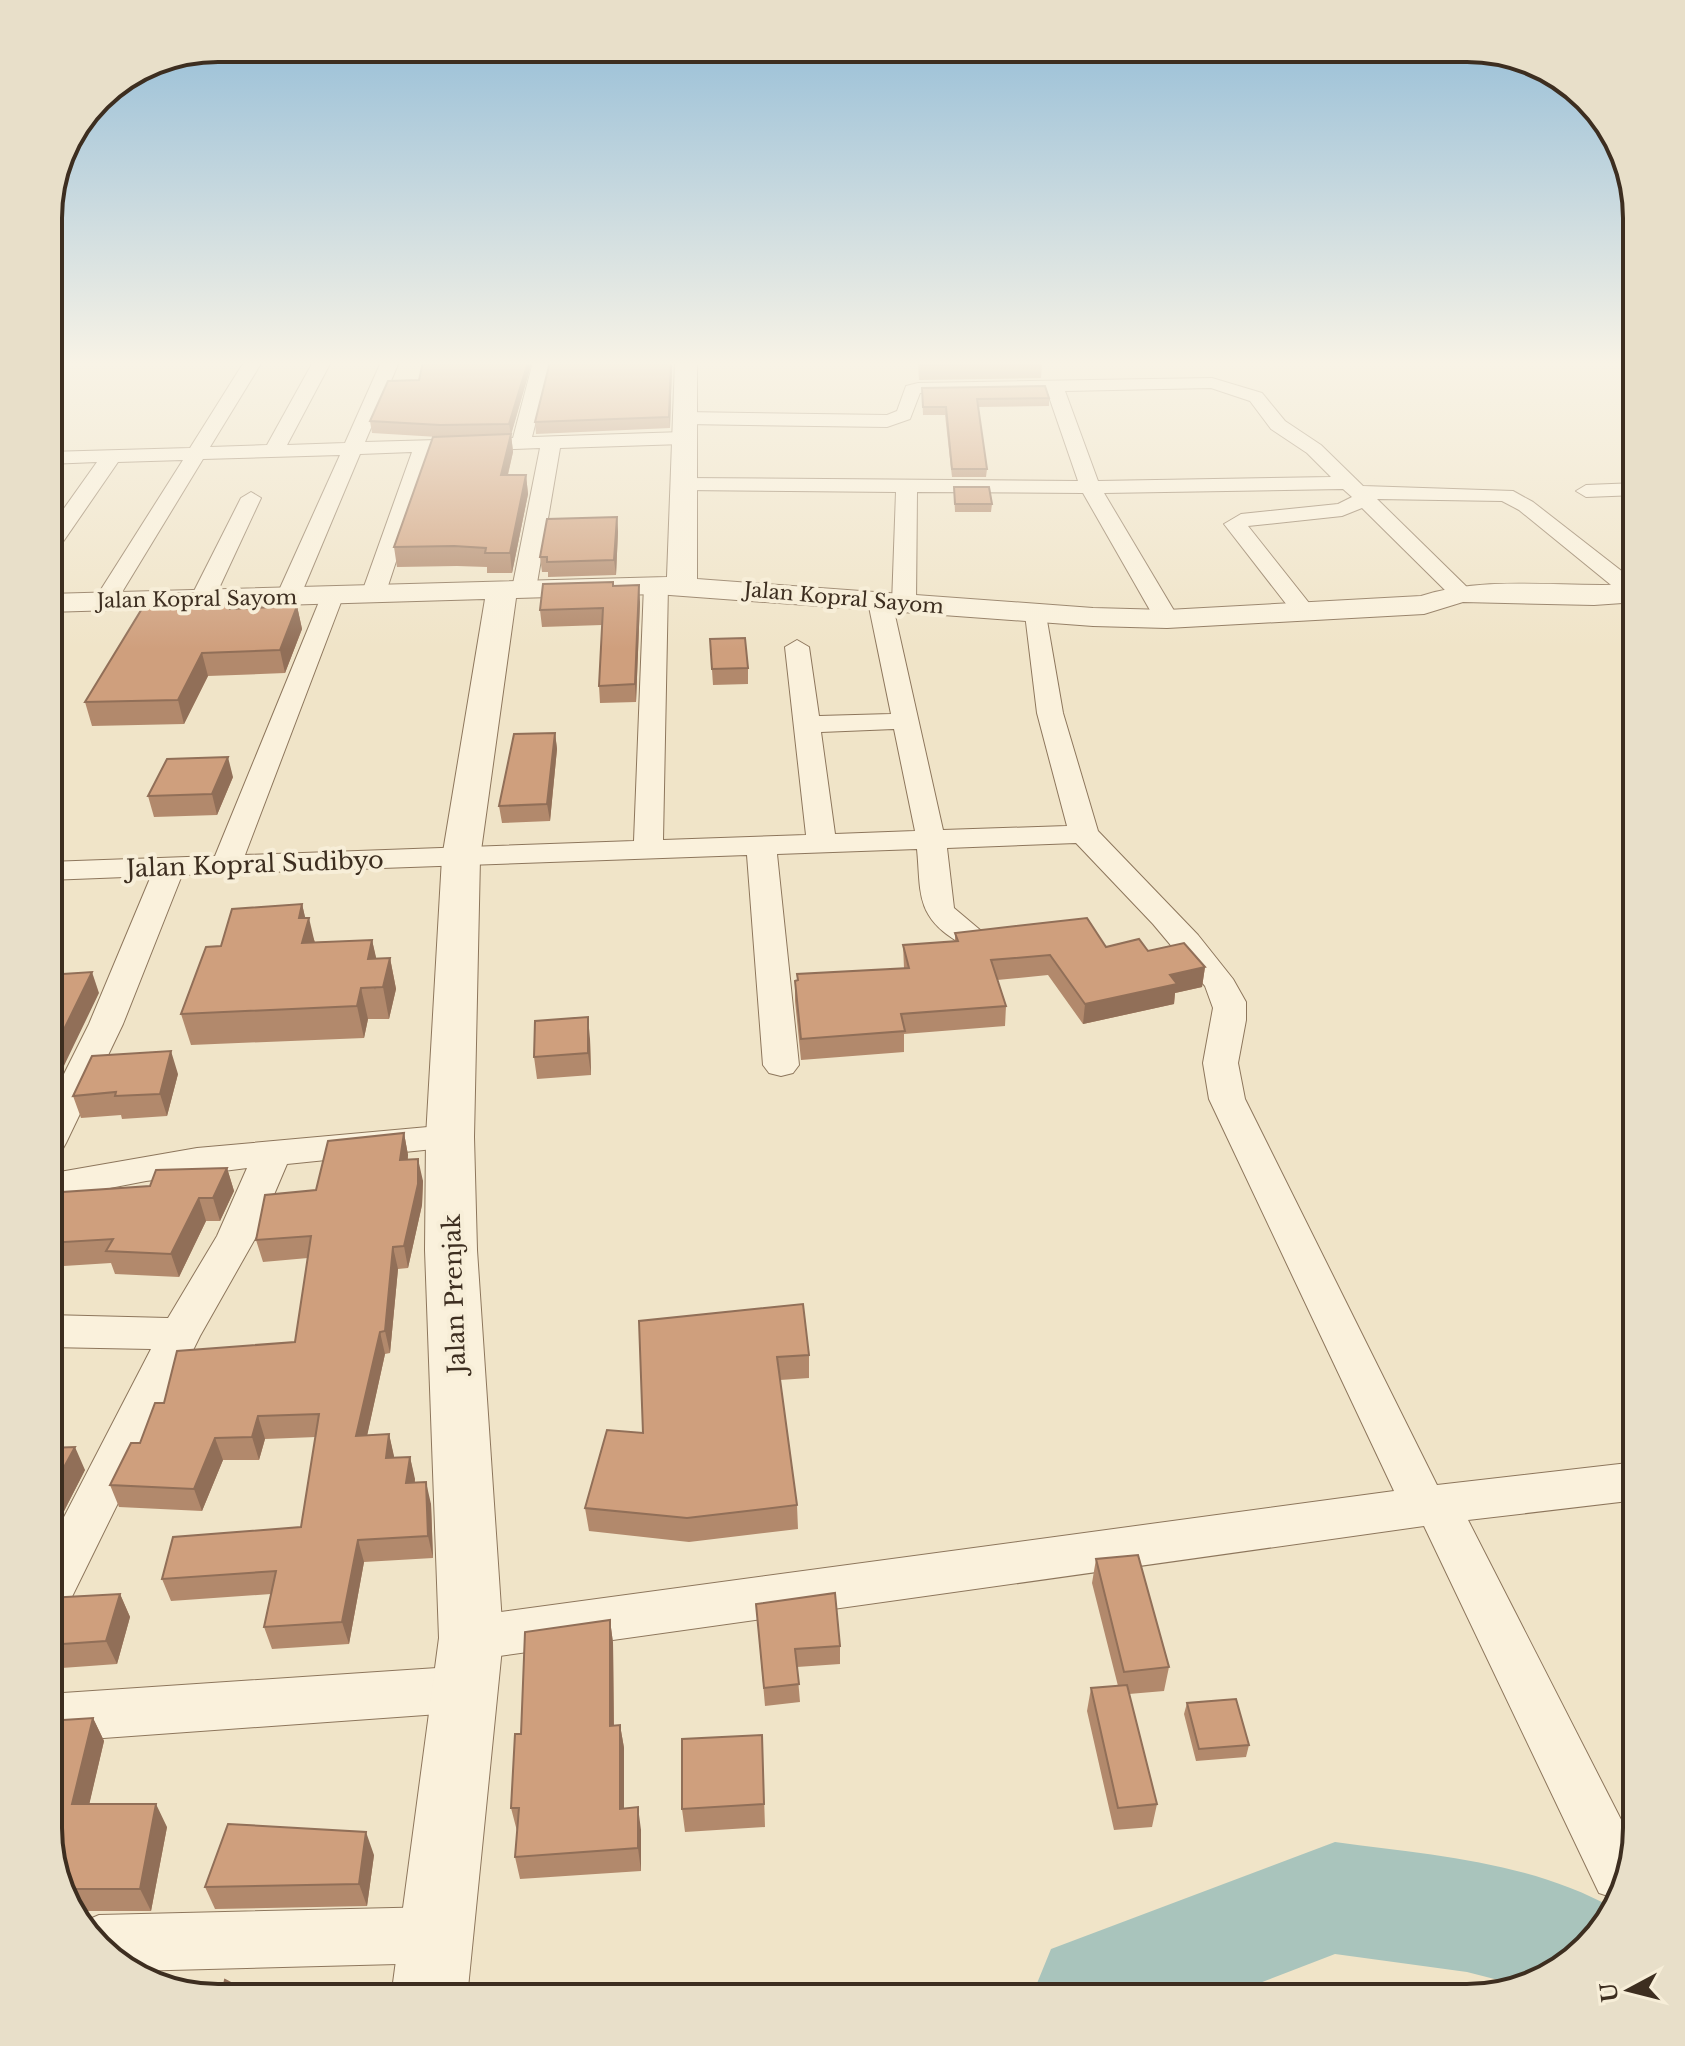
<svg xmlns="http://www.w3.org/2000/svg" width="1685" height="2046" viewBox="0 0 1685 2046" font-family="'Libre Baskerville',serif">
	<rect width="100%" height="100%" fill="#f0e4c8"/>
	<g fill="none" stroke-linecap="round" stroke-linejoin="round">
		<path fill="#a9c4bc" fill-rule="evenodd" d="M 1335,1842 C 1431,1855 1529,1861 1615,1909 L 1562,1969 L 1514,1984 L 1467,1972 L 1335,1954 L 1221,1998 L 1031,1998 L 1051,1949 Z"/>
		<defs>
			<path id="minor" d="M 244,362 L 262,362 L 210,447 L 267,445 L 313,362 L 331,362 L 287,445 L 345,443 L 381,362 L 399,362 L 365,442 L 513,438 L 533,362 L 551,362 L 532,437 L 683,432 L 693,438 L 683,444 L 560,448 L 536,589 L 524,596 L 512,589 L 540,448 L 432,452 L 385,595 L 373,602 L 361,595 L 412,452 L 360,454 L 300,597 L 288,604 L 276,597 L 340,455 L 203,459 L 113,607 L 97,607 L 93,602 L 183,460 L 118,462 L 56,552 L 48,554 L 48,531 L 97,462 L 48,464 L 48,452 L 190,448 Z
				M 1212,378 L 1262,393 L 1285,421 L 1321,445 L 1363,486 L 1513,491 L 1533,502 L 1637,583 L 1637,599 L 1627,598 L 1519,510 L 1502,501 L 1377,499 L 1473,593 L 1469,598 L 1453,598 L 1362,508 L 1342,516 L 1248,526 L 1317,613 L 1305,620 L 1297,618 L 1224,524 L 1241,514 L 1338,504 L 1352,497 L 1343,489 L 1104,493 L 1179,619 L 1167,626 L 1155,619 L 1083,493 L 917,492 L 916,604 L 904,611 L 892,604 L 896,492 L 682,490 L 672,484 L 682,478 L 1078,481 L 1047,391 L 920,393 L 910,419 L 887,427 L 685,424 L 676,418 L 685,412 L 887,415 L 897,411 L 906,386 L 918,383 ZM 1211,388 L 1250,401 L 1271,429 L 1307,453 L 1331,477 L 1098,481 L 1065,391 Z
				M 1637,483 L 1637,495 L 1586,497 L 1576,491 L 1586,485 Z
				M 251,492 L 261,498 L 214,599 L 210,604 L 194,604 L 190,599 L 241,498 Z
				M 656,578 L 668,585 L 663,840 L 806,835 L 785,647 L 797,640 L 809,647 L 819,716 L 891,714 L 868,602 L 880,595 L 892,602 L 943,830 L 1067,826 L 1037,713 L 1025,614 L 1037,607 L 1045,609 L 1063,713 L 1098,831 L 1198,935 L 1233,979 L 1246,1002 L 1246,1020 L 1238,1063 L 1245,1099 L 1437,1485 L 1637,1462 L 1637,1500 L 1468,1520 L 1633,1843 L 1620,1900 L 1599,1893 L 1424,1526 L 471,1660 L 454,1654 L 446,1638 L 454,1622 L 471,1616 L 1394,1491 L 1209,1099 L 1203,1063 L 1213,1008 L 1205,986 L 1153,924 L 1076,843 L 947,848 L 954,908 L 992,940 L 987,947 C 972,951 965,947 952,938 C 915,913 921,889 917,849 L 777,854 L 799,1065 L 793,1073 L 781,1076 L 769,1073 L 763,1065 L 747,855 L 182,875 L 123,1024 L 66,1143 L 61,1152 L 48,1155 L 48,1106 L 89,1024 L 151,876 L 48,880 L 48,862 L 215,856 L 323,592 L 331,590 L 343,597 L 245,855 L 634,841 L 644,585 ZM 894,729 L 915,831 L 835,834 L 821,732 Z
				M 450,1125 L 463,1128 L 468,1137 L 463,1146 L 287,1164 L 256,1237 L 200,1336 L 65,1611 L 48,1617 L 48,1548 L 151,1349 L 48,1347 L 48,1315 L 168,1318 L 217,1236 L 247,1168 L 146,1181 L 48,1200 L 48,1174 L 197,1148 Z
				M 467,1666 L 485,1673 L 492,1689 L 485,1705 L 467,1712 L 48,1742 L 48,1694 Z
				M 436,1907 L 456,1915 L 464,1935 L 456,1955 L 436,1963 L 132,1971 L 78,1924 L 99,1915 Z"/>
			<path id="tertiary" d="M 675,362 L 697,362 L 697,579 L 1093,608 L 1167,610 L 1421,596 C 1490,574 1565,589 1637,584 L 1637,602 L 1594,605 L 1463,602 L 1424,614 L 1167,628 L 1093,626 L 656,594 L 516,598 L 480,858 L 474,1137 L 477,1250 L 503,1638 L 467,1998 L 391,1998 L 439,1638 L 425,1250 L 426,1137 L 442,858 L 485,599 L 48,612 L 48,594 L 667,577 Z"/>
		</defs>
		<use href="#minor" stroke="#8d765c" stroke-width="2"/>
		<use href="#tertiary" stroke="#8d765c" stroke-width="2"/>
		<use href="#minor" fill="#faf1dc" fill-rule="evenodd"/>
		<use href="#tertiary" fill="#faf1dc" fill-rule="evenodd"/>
	</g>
	<path fill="#b2896c" d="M 423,362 L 532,362 L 511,434 L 513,452 L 508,475 L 526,475 L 528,494 L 512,573 L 487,573 L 487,567 L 457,566 L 397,567 L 394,547 L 438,437 L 372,433 L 370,421 L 419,380 Z
		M 550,362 L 672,362 L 670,428 L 536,434 L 535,422 Z
		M 918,362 L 1042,362 L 1042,363 L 1041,378 L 919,380 Z
		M 922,388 L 1049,398 L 1049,406 L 978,407 L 987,469 L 986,477 L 952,477 L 945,415 L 923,415 Z
		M 954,487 L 992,504 L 991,512 L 955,512 Z
		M 617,517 L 618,532 L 616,575 L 548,577 L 548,572 L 542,572 L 540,557 Z
		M 613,586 L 640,602 L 636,702 L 600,703 L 599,686 L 602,625 L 542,627 L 540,610 Z
		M 232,604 L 233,608 L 297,606 L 302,629 L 285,673 L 208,676 L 184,724 L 92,726 L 85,702 L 196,605 Z
		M 710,639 L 748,668 L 748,684 L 713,685 Z
		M 555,733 L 557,749 L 550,821 L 502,823 L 499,806 Z
		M 233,777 L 217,815 L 154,817 L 148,796 Z
		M 302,904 L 305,918 L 315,942 L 372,940 L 376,959 L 390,958 L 396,989 L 389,1019 L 368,1019 L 364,1038 L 191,1045 L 181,1014 L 221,946 Z
		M 955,933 L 1148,951 L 1205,967 L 1202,987 L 1175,993 L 1174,1004 L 1083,1024 L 1048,975 L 997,980 L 1006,1006 L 1005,1026 L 904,1034 L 904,1052 L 801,1060 L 795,1001 L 795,981 L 797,980 L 797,974 L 904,968 L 903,945 L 955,941 Z
		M 590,1039 L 591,1075 L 537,1079 L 534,1057 Z
		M 178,1074 L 167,1116 L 122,1119 L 121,1115 L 81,1118 L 73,1096 Z
		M 404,1133 L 408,1155 L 408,1159 L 423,1181 L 422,1205 L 408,1268 L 398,1269 L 390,1353 L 385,1354 L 367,1435 L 389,1434 L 394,1458 L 410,1457 L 415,1482 L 431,1504 L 433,1558 L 364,1562 L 349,1644 L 272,1649 L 264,1627 L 271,1594 L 171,1601 L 162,1579 L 301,1527 L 316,1437 L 265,1439 L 259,1460 L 223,1460 L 202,1511 L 119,1507 L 110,1485 L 140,1443 L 164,1403 L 295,1342 L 308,1258 L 263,1262 L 256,1240 L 316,1190 Z
		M 227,1168 L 234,1191 L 220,1221 L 206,1221 L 179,1277 L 115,1274 L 111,1263 L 48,1267 L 48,1193 L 150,1186 Z
		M 639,1321 L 809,1355 L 809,1378 L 780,1380 L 797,1505 L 798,1529 L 689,1542 L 589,1531 L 585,1508 L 643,1433 Z
		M 48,1448 L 85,1470 L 62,1515 L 48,1516 Z
		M 1096,1559 L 1169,1667 L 1164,1691 L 1129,1694 L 1157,1804 L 1152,1827 L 1114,1830 L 1087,1711 L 1091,1688 L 1118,1686 L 1092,1583 Z
		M 120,1594 L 130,1617 L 117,1664 L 48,1669 L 48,1598 Z
		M 756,1604 L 840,1646 L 840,1664 L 797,1667 L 800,1702 L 765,1706 Z
		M 610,1620 L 613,1643 L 614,1726 L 620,1725 L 624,1748 L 624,1808 L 641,1830 L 641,1871 L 520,1879 L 515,1857 L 517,1831 L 511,1808 L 521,1734 Z
		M 1187,1703 L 1249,1745 L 1246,1757 L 1196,1761 L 1184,1714 Z
		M 93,1718 L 104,1741 L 89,1804 L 167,1827 L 151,1911 L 73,1911 L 48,1828 Z
		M 762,1735 L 765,1827 L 685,1832 L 682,1809 Z
		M 374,1855 L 367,1906 L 215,1909 L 205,1887 Z"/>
	<path fill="#916f58" d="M 528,362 L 532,362 L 511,435 L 509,424 Z
		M 671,362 L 672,362 L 670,428 L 669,417 Z
		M 511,434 L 513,452 L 503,494 L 501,475 Z
		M 526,475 L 528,494 L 512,573 L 510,553 Z
		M 617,517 L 618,532 L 616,575 L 614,560 Z
		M 639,585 L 640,602 L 636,702 L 635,684 Z
		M 193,593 L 199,615 L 187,605 Z
		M 297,606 L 302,629 L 285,673 L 280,650 Z
		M 202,653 L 208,676 L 184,724 L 178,700 Z
		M 555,733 L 557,749 L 550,821 L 547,804 Z
		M 228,757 L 233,777 L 217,815 L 212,794 Z
		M 302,904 L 307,925 L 309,918 L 316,948 L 302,943 L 299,918 Z
		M 372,940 L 379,970 L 375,990 L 368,959 Z
		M 390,958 L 396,989 L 389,1019 L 383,987 Z
		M 1205,967 L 1202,987 L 1175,993 L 1174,1004 L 1083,1024 L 1085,1004 L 1170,975 Z
		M 92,972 L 99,993 L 48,1099 L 48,1062 Z
		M 361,988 L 368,1019 L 364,1038 L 357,1006 Z
		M 588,1017 L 590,1039 L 591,1075 L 588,1053 Z
		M 171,1051 L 178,1074 L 167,1116 L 160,1094 Z
		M 404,1133 L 408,1155 L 404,1181 L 400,1160 Z
		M 418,1159 L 423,1181 L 422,1205 L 408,1268 L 404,1246 Z
		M 227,1168 L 234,1191 L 220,1221 L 213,1198 Z
		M 199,1198 L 206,1221 L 179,1277 L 171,1254 Z
		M 393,1247 L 398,1269 L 390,1353 L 385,1331 Z
		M 380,1332 L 385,1354 L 362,1459 L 356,1436 Z
		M 50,1356 L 60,1379 L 57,1387 L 63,1403 L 48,1445 L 48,1360 Z
		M 258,1416 L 265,1439 L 259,1460 L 252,1437 Z
		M 389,1434 L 394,1456 L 392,1480 L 386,1458 Z
		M 215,1438 L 223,1460 L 202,1511 L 194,1489 Z
		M 75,1447 L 85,1470 L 62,1515 L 51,1491 Z
		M 410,1457 L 415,1479 L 412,1505 L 406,1483 Z
		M 426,1482 L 431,1504 L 433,1558 L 428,1536 Z
		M 358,1540 L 364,1562 L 349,1644 L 342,1622 Z
		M 120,1594 L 130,1617 L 117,1664 L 106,1641 Z
		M 610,1620 L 613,1643 L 614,1749 L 610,1726 Z
		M 93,1718 L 104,1741 L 84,1827 L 72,1804 Z
		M 620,1725 L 624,1748 L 624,1831 L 620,1809 Z
		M 156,1804 L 167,1827 L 151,1911 L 140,1889 Z
		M 638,1807 L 641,1830 L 641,1871 L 638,1848 Z
		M 366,1832 L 374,1855 L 367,1906 L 359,1884 Z"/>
	<path fill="#cf9f7d" stroke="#916f58" stroke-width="2" d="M 423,362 L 528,362 L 509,424 L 440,425 L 370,421 L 388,381 L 419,380 Z
		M 550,362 L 671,362 L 669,417 L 535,422 Z
		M 919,362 L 1042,362 L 1042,363 L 920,365 Z
		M 1045,386 L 1049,398 L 977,399 L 987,469 L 952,469 L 946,407 L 923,407 L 922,388 Z
		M 511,434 L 501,475 L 526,475 L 510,553 L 485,553 L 486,548 L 454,546 L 394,547 L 433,437 Z
		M 954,487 L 989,487 L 992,504 L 955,504 Z
		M 617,517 L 614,560 L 547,562 L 547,557 L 540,557 L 547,519 Z
		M 613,582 L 613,586 L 639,585 L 635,684 L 599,686 L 603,608 L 540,610 L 543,584 Z
		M 193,593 L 187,605 L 232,604 L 230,609 L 297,606 L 280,650 L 202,653 L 178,700 L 85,702 L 143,607 L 152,606 L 159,594 Z
		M 745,638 L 748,668 L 712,669 L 710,639 Z
		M 555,733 L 547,804 L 499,806 L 514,734 Z
		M 228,757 L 212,794 L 148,796 L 167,759 Z
		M 302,904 L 299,918 L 309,918 L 302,943 L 372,940 L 368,959 L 390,958 L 383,987 L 361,988 L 357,1006 L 181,1014 L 206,947 L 221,946 L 232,909 Z
		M 1087,918 L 1106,947 L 1139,939 L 1148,951 L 1184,943 L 1205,967 L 1170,975 L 1177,984 L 1085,1004 L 1050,955 L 991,960 L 1006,1006 L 901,1014 L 905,1031 L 801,1039 L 795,981 L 798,980 L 797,974 L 909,968 L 903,945 L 958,941 L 955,933 Z
		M 92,972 L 48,1062 L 48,975 Z
		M 588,1017 L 588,1053 L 534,1057 L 535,1021 Z
		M 171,1051 L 160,1094 L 115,1096 L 116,1092 L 73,1096 L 92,1056 Z
		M 404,1133 L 400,1160 L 418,1159 L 418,1184 L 404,1246 L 393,1247 L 385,1331 L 380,1332 L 356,1436 L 389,1434 L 386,1458 L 410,1457 L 406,1483 L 426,1482 L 428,1536 L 358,1540 L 342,1622 L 264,1627 L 276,1571 L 162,1579 L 173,1537 L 301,1527 L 319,1414 L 258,1416 L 252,1437 L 215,1438 L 194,1489 L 110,1485 L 131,1443 L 140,1443 L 155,1403 L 164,1403 L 177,1351 L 295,1342 L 311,1236 L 256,1240 L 265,1195 L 316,1190 L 328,1141 Z
		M 227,1168 L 213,1198 L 199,1198 L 171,1254 L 106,1251 L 113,1239 L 48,1243 L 48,1193 L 150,1186 L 156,1170 Z
		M 803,1304 L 809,1355 L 777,1357 L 797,1505 L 687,1518 L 585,1508 L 607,1430 L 643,1433 L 639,1321 Z
		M 48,1379 L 53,1379 L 48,1393 Z
		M 75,1447 L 51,1491 L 48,1492 L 48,1448 Z
		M 1138,1555 L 1169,1667 L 1124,1672 L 1096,1559 Z
		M 835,1593 L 840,1646 L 795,1649 L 799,1684 L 764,1688 L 756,1604 Z
		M 120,1594 L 106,1641 L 48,1645 L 48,1598 Z
		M 610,1620 L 610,1726 L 620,1725 L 620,1809 L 638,1807 L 638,1848 L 515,1857 L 519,1808 L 511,1808 L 515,1734 L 521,1734 L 525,1632 Z
		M 1127,1685 L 1157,1804 L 1118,1808 L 1091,1688 Z
		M 1236,1699 L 1249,1745 L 1199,1749 L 1187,1703 Z
		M 93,1718 L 72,1804 L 156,1804 L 140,1889 L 66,1889 L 48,1828 L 48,1721 Z
		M 762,1735 L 764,1804 L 682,1809 L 682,1739 Z
		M 228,1824 L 366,1832 L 359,1884 L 205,1887 Z
		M 225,1980 L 259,1998 L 221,1998 Z"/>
	<linearGradient id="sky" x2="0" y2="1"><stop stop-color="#8fbad6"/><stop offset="0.56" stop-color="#f8f3e6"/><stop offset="1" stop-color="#f8f3e6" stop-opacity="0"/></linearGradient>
	<rect width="1685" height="649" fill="url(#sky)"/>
	<g text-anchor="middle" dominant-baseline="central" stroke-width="8" stroke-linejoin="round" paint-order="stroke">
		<g font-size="20" fill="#3d2e20" stroke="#f7eed8">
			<text transform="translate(844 598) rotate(5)">Jalan Kopral Sayom</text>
			<text transform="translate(197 599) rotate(-1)">Jalan Kopral Sayom</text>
		</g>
		<g font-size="24" fill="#3d2e20" stroke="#f7eed8">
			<text transform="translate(255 864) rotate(-2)">Jalan Kopral Sudibyo</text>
			<text transform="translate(454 1294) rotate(-92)">Jalan Prenjak</text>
		</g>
	</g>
	<path d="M0 0H1685V2046H0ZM218 62H1467A156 156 0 0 1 1623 218V1828A156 156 0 0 1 1467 1984H218A156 156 0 0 1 62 1828V218A156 156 0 0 1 218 62Z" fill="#e8dfc9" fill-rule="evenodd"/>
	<path fill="none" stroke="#3d2e20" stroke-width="4" d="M218 62H1467A156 156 0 0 1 1623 218V1828A156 156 0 0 1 1467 1984H218A156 156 0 0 1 62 1828V218A156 156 0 0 1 218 62Z"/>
	<g transform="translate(1629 1990) rotate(263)" stroke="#f7eed8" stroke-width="6" paint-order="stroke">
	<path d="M0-6L14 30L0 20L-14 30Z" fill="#3d2e20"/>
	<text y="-12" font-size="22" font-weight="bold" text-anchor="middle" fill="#3d2e20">U</text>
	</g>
</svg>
